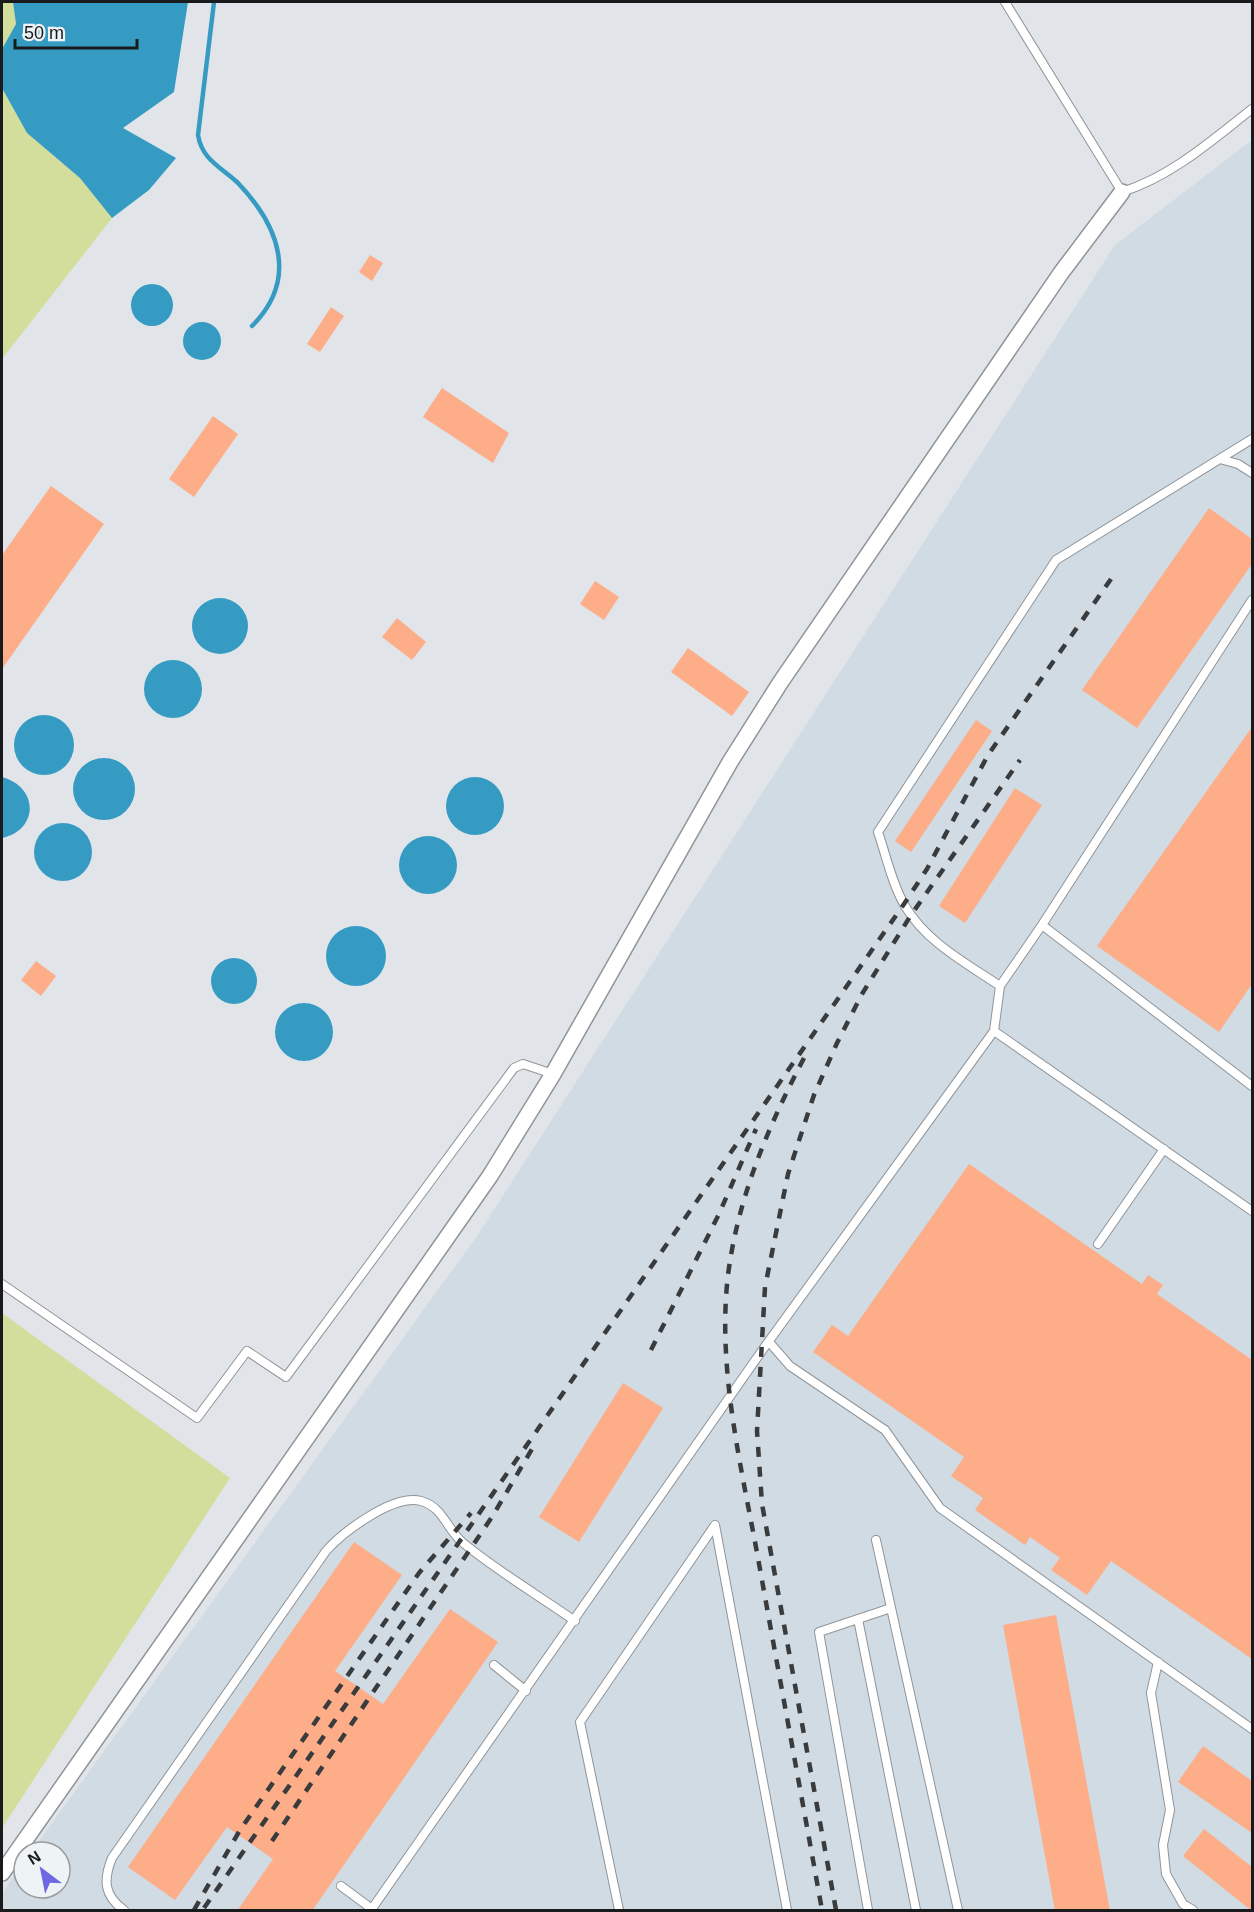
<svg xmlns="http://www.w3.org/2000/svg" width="1254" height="1912" viewBox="0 0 1254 1912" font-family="Helvetica,sans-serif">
	<rect width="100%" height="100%" fill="#e1e5e9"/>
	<path fill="#d0dbe4" d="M 1252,140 L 1252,1910 L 2,1910 L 2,1893 L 24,1862 L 24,1888 L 60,1888 L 60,1852 L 31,1852 L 477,1236 L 1115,245 Z"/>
	<path fill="#d3dd9c" d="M 2,2 L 13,2 L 16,24 L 2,49 Z
		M 2,88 L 27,133 L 80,178 L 112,218 L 2,359 Z
		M 2,1313 L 230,1478 L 2,1828 Z"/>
	<path fill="#369bc2" d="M 13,2 L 188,2 L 174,92 L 123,128 L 176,158 L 149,190 L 112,218 L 80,178 L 27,133 L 2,88 L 2,49 L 16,24 Z
		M131 305a21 21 0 1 1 42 0a21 21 0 1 1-42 0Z
		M183 341a19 19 0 1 1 38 0a19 19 0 1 1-38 0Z
		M192 626a28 28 0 1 1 56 0a28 28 0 1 1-56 0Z
		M144 689a29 29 0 1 1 58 0a29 29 0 1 1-58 0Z
		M14 745a30 30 0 1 1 60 0a30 30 0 1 1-60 0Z
		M73 789a31 31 0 1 1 62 0a31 31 0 1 1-62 0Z
		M446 806a29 29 0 1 1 58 0a29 29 0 1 1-58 0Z
		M 2,777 C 39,787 39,830 2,838 Z
		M34 852a29 29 0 1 1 58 0a29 29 0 1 1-58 0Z
		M399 865a29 29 0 1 1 58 0a29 29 0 1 1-58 0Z
		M326 956a30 30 0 1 1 60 0a30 30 0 1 1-60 0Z
		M211 981a23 23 0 1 1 46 0a23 23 0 1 1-46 0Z
		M275 1032a29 29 0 1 1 58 0a29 29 0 1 1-58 0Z"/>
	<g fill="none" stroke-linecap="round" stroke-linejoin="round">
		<path stroke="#369bc2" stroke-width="4.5" d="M 214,2 L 198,135 C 202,160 221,167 238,183 C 279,226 299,279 252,326"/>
	</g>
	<path fill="#fdad87" d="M 370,255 L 383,263 L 372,281 L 359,272 Z
		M 331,307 L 344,316 L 320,352 L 307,344 Z
		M 442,388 L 509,433 L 493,463 L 423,417 Z
		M 213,416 L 238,434 L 194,497 L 169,479 Z
		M 51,486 L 104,524 L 2,669 L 2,555 Z
		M 1209,508 L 1252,539 L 1252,564 L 1137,728 L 1082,690 Z
		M 595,581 L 619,597 L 604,620 L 580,604 Z
		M 397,618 L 426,642 L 412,660 L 382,637 Z
		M 688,648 L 749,692 L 732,716 L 671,672 Z
		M 976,720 L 992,731 L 911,852 L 895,841 Z
		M 1252,727 L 1252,984 L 1219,1032 L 1097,946 Z
		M 1015,788 L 1042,805 L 965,923 L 939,906 Z
		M 36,961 L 56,976 L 41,996 L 21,980 Z
		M 969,1164 L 1142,1284 L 1148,1275 L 1163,1285 L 1157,1294 L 1252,1360 L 1252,1659 L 1111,1561 L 1087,1595 L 1051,1570 L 1060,1558 L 1030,1537 L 1025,1545 L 975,1510 L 983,1498 L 951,1476 L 964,1457 L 813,1352 L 832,1325 L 848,1336 Z
		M 623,1383 L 663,1408 L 579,1542 L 539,1517 Z
		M 354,1542 L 402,1575 L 335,1671 L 383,1704 L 450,1609 L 498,1642 L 312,1911 L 237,1911 L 273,1859 L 227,1827 L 175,1900 L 128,1867 Z
		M 1056,1615 L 1110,1911 L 1055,1911 L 1003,1625 Z
		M 1203,1746 L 1252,1781 L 1252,1833 L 1178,1782 Z
		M 1204,1829 L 1252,1867 L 1252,1911 L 1183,1856 Z"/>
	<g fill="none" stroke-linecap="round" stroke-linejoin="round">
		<defs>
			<path id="service" d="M 1005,2 L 1122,192 C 1172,176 1211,141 1252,109
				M 1220,459 L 1238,464 L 1252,473
				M 1042,925 L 1252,600
				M 1000,986 C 966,963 926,942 905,906 C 892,884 886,855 878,832 L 1056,560 L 1252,439
				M 1252,1086 L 1042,925 L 1000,986 L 994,1031 L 1252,1211
				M 1098,1244 L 1164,1149
				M 2,1284 L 197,1418 L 247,1351 L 286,1377 L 514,1068 L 523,1064 L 553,1074
				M 770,1343 L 790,1366 L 885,1430 L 940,1508 L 1252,1729
				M 715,1525 L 787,1910
				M 876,1540 L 958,1910
				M 858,1619 L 916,1910
				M 1158,1662 L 1151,1693 L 1170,1810 L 1163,1845 L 1166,1874 L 1183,1904 L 1193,1910
				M 494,1665 L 526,1691
				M 341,1886 L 372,1909
				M 124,1910 C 104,1896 103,1880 112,1858 L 326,1551 C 343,1532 393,1494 421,1501 C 443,1507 446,1528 462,1542 C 497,1571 538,1595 575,1621
				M 371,1910 L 761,1352 L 994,1031
				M 619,1910 L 580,1722 L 715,1525
				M 868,1910 L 819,1632 L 891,1608"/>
			<path id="minor" d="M 2,1873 L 490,1176 L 553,1074 L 730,762 L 780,683 L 1061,273 L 1122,192"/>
		</defs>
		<use href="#service" stroke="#909498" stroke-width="10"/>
		<use href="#minor" stroke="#909498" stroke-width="18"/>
		<use href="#service" stroke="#fff" stroke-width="8"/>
		<use href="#minor" stroke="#fff" stroke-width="15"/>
		<path stroke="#3a3b3d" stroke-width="4.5" stroke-dasharray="10 10" stroke-linecap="butt" d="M 804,1058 C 768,1127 738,1197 728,1275 C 717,1369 741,1465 758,1558 C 779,1675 801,1793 822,1910
			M 651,1350 L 719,1214 L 756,1129
			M 272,1841 L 492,1517 L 532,1449
			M 204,1908 L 904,904 L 927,869 L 988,755 L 1111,579
			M 194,1910 L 240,1830 L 419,1573 L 471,1513
			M 836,1910 L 762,1504 L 757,1431 L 765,1287 L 788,1174 L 814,1095 L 837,1043 L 862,994 L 911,915 L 1020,760"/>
	</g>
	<rect width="1254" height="1912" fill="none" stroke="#191a1c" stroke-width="6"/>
	<g transform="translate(42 1870) rotate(328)"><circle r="28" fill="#eef3f6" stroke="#999c9f" stroke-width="1.5"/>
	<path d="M0-4.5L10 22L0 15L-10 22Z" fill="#6e69e3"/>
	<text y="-9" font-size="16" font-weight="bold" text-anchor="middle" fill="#191a1c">N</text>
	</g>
	<path d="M15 39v9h122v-9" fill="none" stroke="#191a1c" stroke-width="3"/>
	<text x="24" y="39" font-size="18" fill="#191a1c" stroke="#eef3f6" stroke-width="4.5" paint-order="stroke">50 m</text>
</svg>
